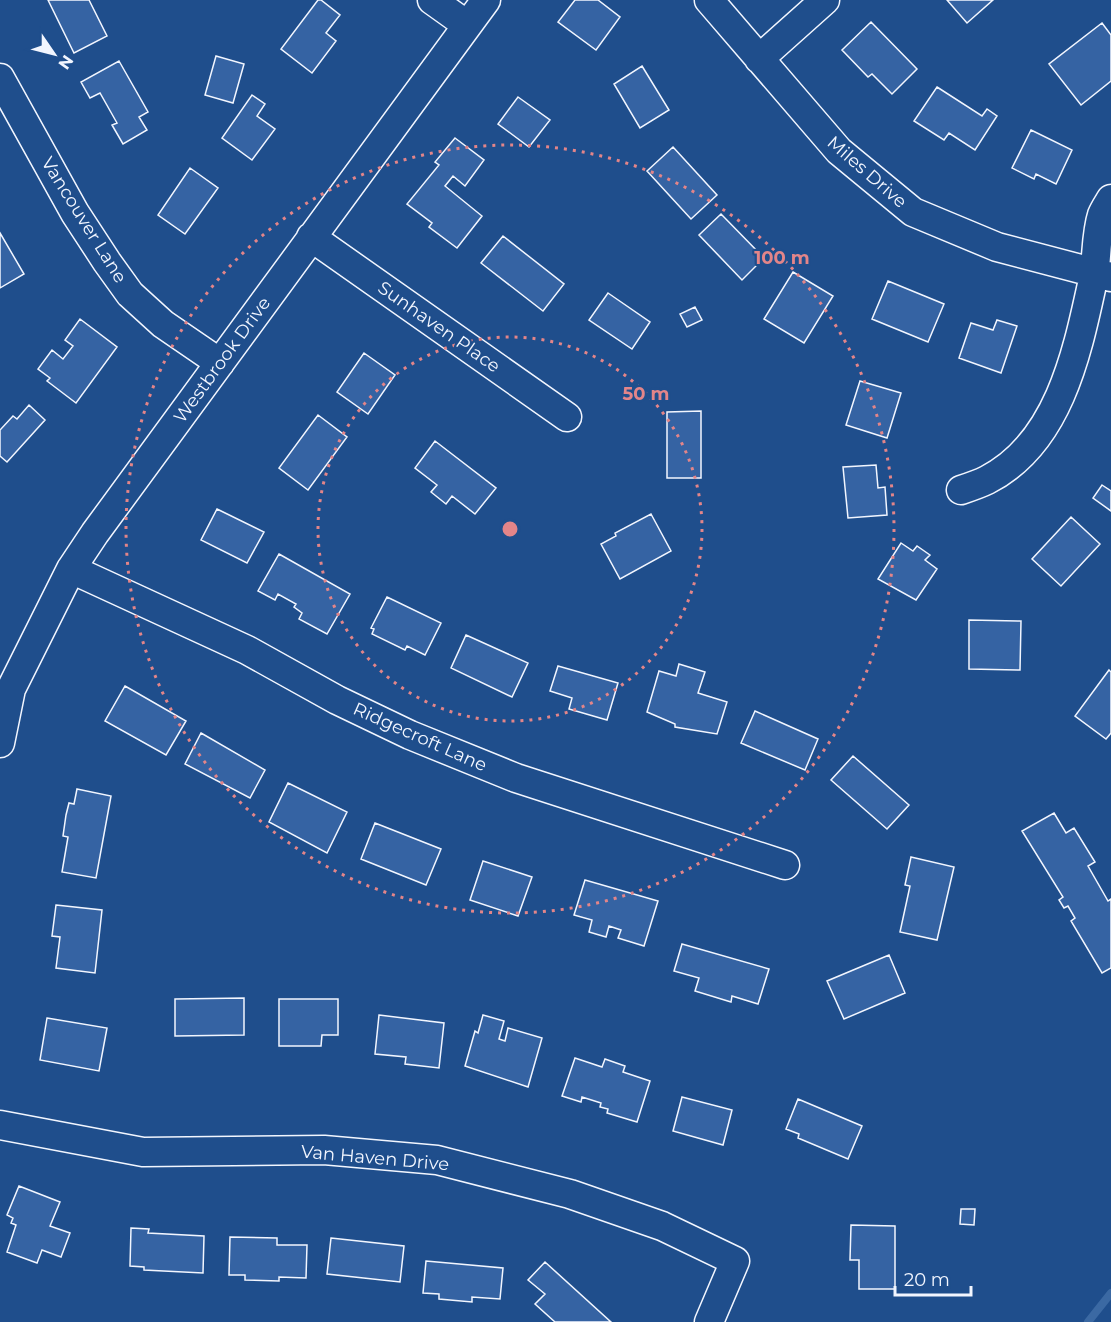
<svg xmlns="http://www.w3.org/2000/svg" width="1111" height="1322" viewBox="0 0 1111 1322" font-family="Montserrat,sans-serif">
	<rect width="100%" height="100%" fill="#1f4e8c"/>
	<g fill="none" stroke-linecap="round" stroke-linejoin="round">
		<path stroke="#3b69a3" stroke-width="8" d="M 1088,1322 L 1111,1293"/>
	</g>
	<path fill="#3563a3" stroke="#f2f6ff" stroke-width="1.5" d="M 48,0 L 89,0 L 107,36 L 74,53 Z
		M 318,0 L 321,0 L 340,15 L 326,33 L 336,41 L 312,73 L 281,49 Z
		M 575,0 L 598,0 L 620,17 L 596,50 L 558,22 Z
		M 947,0 L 993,0 L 967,23 Z
		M 871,22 L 917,69 L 892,94 L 872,74 L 868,77 L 842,50 Z
		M 1102,23 L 1111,35 L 1111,81 L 1081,105 L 1049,64 Z
		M 216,56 L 244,64 L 233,103 L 205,95 Z
		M 119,61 L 148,112 L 139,117 L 147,130 L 123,144 L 112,125 L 117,123 L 100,93 L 90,98 L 81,82 Z
		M 642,66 L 669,110 L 640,128 L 614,84 Z
		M 937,87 L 982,116 L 987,109 L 997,116 L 975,150 L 949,133 L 944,140 L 914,121 Z
		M 252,95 L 265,104 L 257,116 L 275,129 L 252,160 L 222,138 Z
		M 518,97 L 550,120 L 529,147 L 498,124 Z
		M 1031,130 L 1072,150 L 1056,184 L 1036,174 L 1034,179 L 1012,168 Z
		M 455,138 L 484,160 L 465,186 L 453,176 L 445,186 L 482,216 L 457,248 L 429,227 L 432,223 L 407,204 L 439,165 L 435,162 Z
		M 673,147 L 717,195 L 691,219 L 647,171 Z
		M 190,168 L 218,188 L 185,234 L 158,215 Z
		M 721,214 L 764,258 L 742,280 L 699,235 Z
		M 0,233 L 24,274 L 0,288 Z
		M 503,236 L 564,284 L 543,311 L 481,263 Z
		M 793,272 L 833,296 L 804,343 L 764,319 Z
		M 888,281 L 944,304 L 928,342 L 872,319 Z
		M 608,293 L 650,322 L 632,349 L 589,320 Z
		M 695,307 L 702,320 L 687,327 L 680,314 Z
		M 80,319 L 117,347 L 76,403 L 47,381 L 50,378 L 38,369 L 52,350 L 63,359 L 73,346 L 65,340 Z
		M 997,320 L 1017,326 L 1001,373 L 959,358 L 971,323 L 993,330 Z
		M 364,353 L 395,375 L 368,414 L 337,392 Z
		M 860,381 L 901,393 L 887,438 L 846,425 Z
		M 29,405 L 45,420 L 7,462 L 0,456 L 0,430 L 13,416 L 17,419 Z
		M 701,411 L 701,478 L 667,478 L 667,412 Z
		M 318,415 L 347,437 L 308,490 L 279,468 Z
		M 435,441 L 496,488 L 475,514 L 452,496 L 446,504 L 431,492 L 437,485 L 415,468 Z
		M 876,465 L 878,488 L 885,487 L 887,515 L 848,518 L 843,467 Z
		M 1102,485 L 1111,491 L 1111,511 L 1093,498 Z
		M 217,509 L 264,532 L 247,563 L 201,540 Z
		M 651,514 L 671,551 L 620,579 L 601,544 L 616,536 L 615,533 Z
		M 1071,517 L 1100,544 L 1061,586 L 1032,559 Z
		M 901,543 L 913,551 L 917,546 L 930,555 L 925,560 L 937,569 L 916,600 L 878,579 Z
		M 279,554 L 350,594 L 327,634 L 299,619 L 302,613 L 294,607 L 296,604 L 278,594 L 275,600 L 258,591 Z
		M 387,597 L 441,623 L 425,655 L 407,646 L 405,650 L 372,634 L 374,629 L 371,628 Z
		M 969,620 L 1021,621 L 1020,670 L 969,669 Z
		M 466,635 L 528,663 L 512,697 L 451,668 Z
		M 679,664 L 705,672 L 698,693 L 727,702 L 717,734 L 675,727 L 675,724 L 647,712 L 659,671 L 676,676 Z
		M 558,666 L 618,683 L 607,720 L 569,709 L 572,698 L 550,691 Z
		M 1109,670 L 1111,672 L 1111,733 L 1106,739 L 1075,716 Z
		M 125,686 L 186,721 L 166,755 L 105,721 Z
		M 755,711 L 818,739 L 805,770 L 741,743 Z
		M 201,733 L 265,770 L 250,798 L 185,764 Z
		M 853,756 L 909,805 L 887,829 L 831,780 Z
		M 288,783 L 347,812 L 327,853 L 269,822 Z
		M 77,789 L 111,796 L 96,878 L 62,872 L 68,837 L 63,836 L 66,815 L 69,803 L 74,804 Z
		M 1054,813 L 1066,833 L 1074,828 L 1095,862 L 1088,866 L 1108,901 L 1111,899 L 1111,968 L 1102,973 L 1071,921 L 1075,918 L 1068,906 L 1064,908 L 1059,900 L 1063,897 L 1022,831 Z
		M 375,823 L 441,849 L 426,885 L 361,859 Z
		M 911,857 L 954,867 L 937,940 L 900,932 L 910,886 L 905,885 Z
		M 483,861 L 532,877 L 518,916 L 470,900 Z
		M 585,880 L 658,901 L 644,946 L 618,938 L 621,930 L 609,926 L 606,937 L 589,932 L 592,920 L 574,915 Z
		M 56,905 L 102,910 L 95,973 L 56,968 L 60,937 L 52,936 Z
		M 682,944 L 769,969 L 758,1004 L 732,996 L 731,1002 L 695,991 L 699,978 L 674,971 Z
		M 889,955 L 905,993 L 844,1019 L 827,981 Z
		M 244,998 L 244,1035 L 175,1036 L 175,999 Z
		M 279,999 L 338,999 L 338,1035 L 322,1035 L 321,1046 L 279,1046 Z
		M 379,1015 L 444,1023 L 439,1068 L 405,1064 L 406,1057 L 375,1054 Z
		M 483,1015 L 504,1021 L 499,1039 L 505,1041 L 508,1028 L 542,1038 L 528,1087 L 465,1066 L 475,1031 L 478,1033 Z
		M 47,1018 L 107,1028 L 99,1071 L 40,1060 Z
		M 575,1058 L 602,1067 L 605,1059 L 625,1066 L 623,1072 L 650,1081 L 637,1122 L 607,1113 L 608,1109 L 600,1107 L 601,1103 L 582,1097 L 581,1102 L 562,1096 Z
		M 682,1097 L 732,1110 L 723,1145 L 673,1131 Z
		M 798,1099 L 862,1126 L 848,1159 L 798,1138 L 799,1134 L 786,1129 Z
		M 19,1186 L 60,1202 L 50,1226 L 70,1233 L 61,1257 L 42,1250 L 37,1263 L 7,1252 L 16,1225 L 11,1223 L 13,1218 L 7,1215 Z
		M 961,1209 L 975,1209 L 974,1225 L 960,1224 Z
		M 851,1225 L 895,1226 L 895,1289 L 859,1289 L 859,1260 L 850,1260 Z
		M 131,1228 L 149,1229 L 148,1233 L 204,1236 L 203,1273 L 144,1270 L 144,1267 L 130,1266 Z
		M 230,1237 L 277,1238 L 277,1245 L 307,1245 L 306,1278 L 279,1277 L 279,1281 L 245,1280 L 245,1275 L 229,1275 Z
		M 331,1238 L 404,1246 L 400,1282 L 327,1274 Z
		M 426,1261 L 503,1268 L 500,1299 L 472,1297 L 472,1302 L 439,1299 L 439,1294 L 423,1293 Z
		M 545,1262 L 611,1322 L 555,1322 L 535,1304 L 545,1294 L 528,1280 Z"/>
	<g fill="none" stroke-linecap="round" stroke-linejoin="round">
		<defs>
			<path id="minor" d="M 432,0 L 467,25
				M 709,0 L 839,151 L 913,212 L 997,247 L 1111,277
				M 759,59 L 825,0
				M 0,78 L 75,213 L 107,262 L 130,294 L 163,324 L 220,363
				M 311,237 L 567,417
				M 961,490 C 970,487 979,484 987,480 C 1061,442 1078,348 1094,275 C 1097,256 1096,234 1102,215 C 1104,210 1108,204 1111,199
				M 71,569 L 247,650 L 337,700 L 410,735 L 516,778 L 785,865
				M 0,743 L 11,689 L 71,569 L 95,533 L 486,0
				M 0,1125 L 143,1152 L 324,1150 L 437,1160 L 570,1194 L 662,1226 L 735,1261 L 709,1322"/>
		</defs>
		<use href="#minor" stroke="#f2f6ff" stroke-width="31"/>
		<use href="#minor" stroke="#1f4e8c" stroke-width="28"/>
	</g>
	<g fill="none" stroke="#e38589" stroke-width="3" stroke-dasharray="3 6">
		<circle cx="510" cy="529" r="192"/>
		<circle cx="510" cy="529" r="384"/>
	</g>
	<g text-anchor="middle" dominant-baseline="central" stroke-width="4.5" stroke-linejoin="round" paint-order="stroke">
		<g font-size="18" fill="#f2f6ff" stroke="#1f4e8c">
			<text transform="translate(867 172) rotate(41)">Miles Drive</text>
			<text transform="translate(84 220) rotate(58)">Vancouver Lane</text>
			<text transform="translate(439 327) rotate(35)">Sunhaven Place</text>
			<text transform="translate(222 360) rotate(-54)">Westbrook Drive</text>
			<text transform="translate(420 737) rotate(24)">Ridgecroft Lane</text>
			<text transform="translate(375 1158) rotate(5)">Van Haven Drive</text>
		</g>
	</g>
	<circle cx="510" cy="529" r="9" fill="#e38589" stroke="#1f4e8c" stroke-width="3"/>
	<g font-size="18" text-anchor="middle" font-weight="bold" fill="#e38589" stroke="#1f4e8c" stroke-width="4.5" stroke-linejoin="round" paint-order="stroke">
		<text x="782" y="264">100 m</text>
		<text x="646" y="400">50 m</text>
	</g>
	<g transform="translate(54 54) rotate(125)" stroke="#1f4e8c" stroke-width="4.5" paint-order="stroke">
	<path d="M0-4.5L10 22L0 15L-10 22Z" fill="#f2f6ff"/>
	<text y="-9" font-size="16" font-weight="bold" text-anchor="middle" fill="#f2f6ff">N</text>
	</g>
	<path d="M895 1286v9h76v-9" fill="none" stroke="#f2f6ff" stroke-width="3"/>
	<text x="904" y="1286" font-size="18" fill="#f2f6ff" stroke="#1f4e8c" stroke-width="4.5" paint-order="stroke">20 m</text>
</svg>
